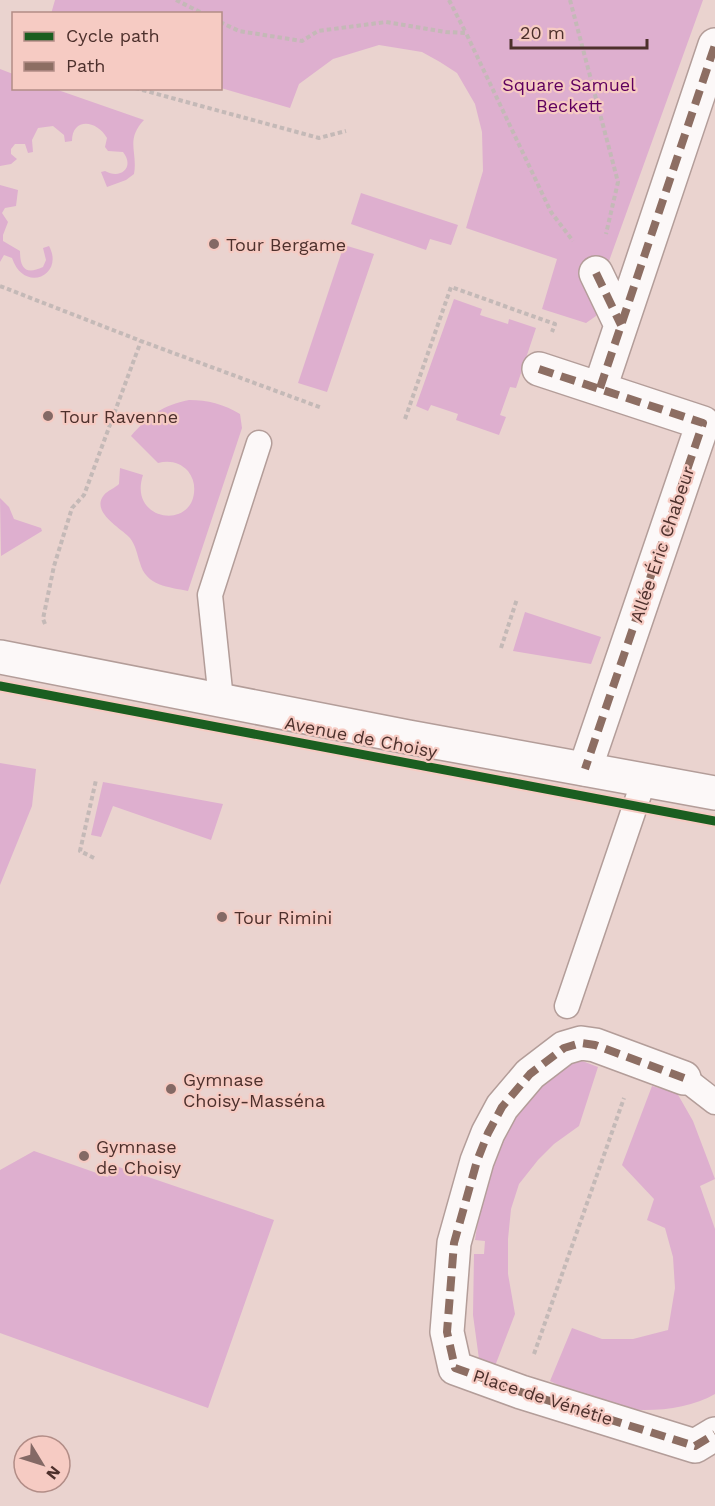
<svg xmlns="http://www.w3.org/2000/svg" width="715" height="1506" viewBox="0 0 715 1506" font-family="'Work Sans',sans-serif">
	<rect width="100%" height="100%" fill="#ead3cf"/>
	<path fill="#deafcf" d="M 55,0 L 703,0 L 604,275 L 585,269 L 583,286 L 597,310 L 596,316 L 586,323 L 542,309 L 557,259 L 466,228 L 483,171 L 482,132 L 475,104 L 457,73 L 440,62 L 422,52 L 379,45 L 333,59 L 299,84 L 290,108 L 221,88 L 220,14 L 51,14 Z
		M 0,69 L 13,74 L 14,88 L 55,89 L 144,120 C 125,140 138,152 134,174 L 126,180 L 107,187 L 101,172 L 105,171 C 121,180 135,167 123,152 L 108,151 L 105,147 L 107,138 C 96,119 72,118 72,141 L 65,142 L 64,135 L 53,126 L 38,128 L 32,140 L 33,152 L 28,153 L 25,144 L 15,144 L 11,149 L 11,154 L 17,159 L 11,164 L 0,166 Z
		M 0,185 L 18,190 L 16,206 L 5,208 L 2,213 L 8,222 L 3,235 L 3,241 L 20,251 C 20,269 26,275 43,267 L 46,260 L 43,248 L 49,246 C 65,275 24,294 12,258 L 4,255 L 0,262 Z
		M 361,193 L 458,225 L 451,245 L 430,239 L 426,250 L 351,224 Z
		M 344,245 L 374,254 L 327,392 L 298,383 Z
		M 454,299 L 482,309 L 480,315 L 508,324 L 509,319 L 536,328 L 516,388 L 510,387 L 500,415 L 506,417 L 499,435 L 456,420 L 458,414 L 431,405 L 428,411 L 416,406 Z
		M 189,400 C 208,400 223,404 240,414 L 242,428 L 188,591 C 169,587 146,586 140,563 C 137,554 136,546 130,538 C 121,528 90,512 104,495 C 107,491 115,488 119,484 L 120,468 L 143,475 C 128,520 190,530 194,493 C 195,484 193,478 188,471 C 180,462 169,460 158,463 L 131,436 C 148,416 163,405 189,400 Z
		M 0,498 L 9,507 L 14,519 L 41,528 L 42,531 L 1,556 Z
		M 525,612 L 601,637 L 591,664 L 513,651 Z
		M 0,763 L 36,769 L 32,806 L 0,885 Z
		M 103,782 L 223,804 L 211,840 L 113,806 L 101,837 L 91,835 Z
		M 577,1059 L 598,1067 L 579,1126 L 554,1144 L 538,1160 L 519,1184 L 511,1209 L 508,1239 L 508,1274 L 515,1314 L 495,1366 L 479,1359 L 473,1315 L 474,1254 L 484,1254 L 485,1241 L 475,1240 C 482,1196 494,1141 520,1105 C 534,1086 558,1071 577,1059 Z
		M 652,1086 L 677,1093 L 693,1121 L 715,1179 L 700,1186 L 715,1229 L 715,1394 C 686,1411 643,1413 610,1407 C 594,1405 566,1389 550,1381 L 572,1328 L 602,1339 L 633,1339 L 668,1330 L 675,1288 L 673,1257 L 665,1228 L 647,1220 L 654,1199 L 622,1165 Z
		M 34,1151 L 108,1177 L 113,1165 L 274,1220 L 208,1408 L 0,1333 L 0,1170 Z"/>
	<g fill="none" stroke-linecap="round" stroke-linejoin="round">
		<defs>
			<path id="lane" d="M 221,700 L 210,595 L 259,443
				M 567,1006 L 644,780
				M 684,1078 L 715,1102"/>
			<path id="street" d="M 596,273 L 621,325
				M 539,369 L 703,423 L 585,769
				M 600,388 L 715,45
				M 684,1078 L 595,1045 L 581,1043 L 564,1048 L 530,1074 L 502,1107 L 488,1133 L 477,1161 L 454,1243 L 447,1332 L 455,1368 L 521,1392 L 695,1446 L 715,1434"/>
			<path id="secondary" d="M 0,657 L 408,737 L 715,793"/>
		</defs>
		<use href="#lane" stroke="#b39d99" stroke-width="27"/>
		<use href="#street" stroke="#b39d99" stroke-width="36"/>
		<use href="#secondary" stroke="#b39d99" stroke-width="36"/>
		<path stroke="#c4b9b7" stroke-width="4" stroke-dasharray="4.5 3" stroke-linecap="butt" d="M 176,0 L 204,14
			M 449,0 L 466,33
			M 570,0 L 618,182 L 606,234
			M 220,22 L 239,31 L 302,41 L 318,31 L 386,22 L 446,32 L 466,33 L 551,212 L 573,241
			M 135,88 L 319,138 L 346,131
			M 0,286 L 141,341 L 322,408
			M 405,419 L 451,287 L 555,324 L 552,332
			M 45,624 L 43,619 L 54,566 L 72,508 L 84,495 L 141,341
			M 501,648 L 517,599
			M 94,858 L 80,851 L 96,780
			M 534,1354 L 624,1098"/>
		<use href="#lane" stroke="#fcf8f8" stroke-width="24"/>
		<use href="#street" stroke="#fcf8f8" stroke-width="33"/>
		<use href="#secondary" stroke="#fcf8f8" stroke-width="33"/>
		<path stroke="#8d6e63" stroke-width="8" stroke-dasharray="15 8" stroke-linecap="butt" d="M 596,273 L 621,325
			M 539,369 L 703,423 L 585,769
			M 600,388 L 715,45
			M 684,1078 L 595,1045 L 581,1043 L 564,1048 L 530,1074 L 502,1107 L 488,1133 L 477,1161 L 454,1243 L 447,1332 L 455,1368 L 521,1392 L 695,1446 L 715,1434"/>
		<defs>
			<path id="cycleway" d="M 0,686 L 715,821"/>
		</defs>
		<use href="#cycleway" stroke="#f6cbc3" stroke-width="13"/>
		<use href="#cycleway" stroke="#1b5e20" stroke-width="9"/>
	</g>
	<g fill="#846965" stroke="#f6cbc3" stroke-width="2">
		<circle cx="214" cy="244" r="6"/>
		<circle cx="48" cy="416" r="6"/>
		<circle cx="222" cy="917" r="6"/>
		<circle cx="171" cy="1089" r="6"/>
		<circle cx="84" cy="1156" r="6"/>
	</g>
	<g text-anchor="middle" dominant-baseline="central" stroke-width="4.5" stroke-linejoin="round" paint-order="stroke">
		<g font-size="18" fill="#5f005e" stroke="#f6cbc3">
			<text x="569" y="84">Square Samuel<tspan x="569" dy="21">Beckett</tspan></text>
		</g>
		<g font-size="18" fill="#4d302c" stroke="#f6cbc3" text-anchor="start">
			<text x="226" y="244">Tour Bergame</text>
			<text x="60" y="416">Tour Ravenne</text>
			<text x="234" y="917">Tour Rimini</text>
			<text x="183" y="1079">Gymnase<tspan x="183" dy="21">Choisy-Masséna</tspan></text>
			<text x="96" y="1146">Gymnase<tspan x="96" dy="21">de Choisy</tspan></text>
		</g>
		<g font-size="18" fill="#4d302c" stroke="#f6cbc3">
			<text transform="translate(662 544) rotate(-71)">Allée Éric Chabeur</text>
			<text transform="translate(361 737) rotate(11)">Avenue de Choisy</text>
			<text transform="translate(543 1397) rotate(18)">Place de Vénétie</text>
		</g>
	</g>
	<rect x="12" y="12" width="210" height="78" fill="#f6cbc3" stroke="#b28d87" stroke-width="1.5"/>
	<rect x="24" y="32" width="30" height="9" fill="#1b5e20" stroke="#b28d87" stroke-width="1.5"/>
	<text x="66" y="42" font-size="18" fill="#4d302c">Cycle path</text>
	<rect x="24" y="62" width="30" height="9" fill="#8d6e63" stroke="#b28d87" stroke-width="1.5"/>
	<text x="66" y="72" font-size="18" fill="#4d302c">Path</text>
	<g transform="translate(42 1464) rotate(128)"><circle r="28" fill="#f6cbc3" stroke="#b28d87" stroke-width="1.5"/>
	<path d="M0-4.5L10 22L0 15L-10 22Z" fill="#846965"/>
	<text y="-9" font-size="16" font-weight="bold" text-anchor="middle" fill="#4d302c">N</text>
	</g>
	<path d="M511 39v9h136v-9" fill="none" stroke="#4d302c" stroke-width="3"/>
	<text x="520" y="39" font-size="18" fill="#4d302c" stroke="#f6cbc3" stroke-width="4.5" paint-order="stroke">20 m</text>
</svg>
